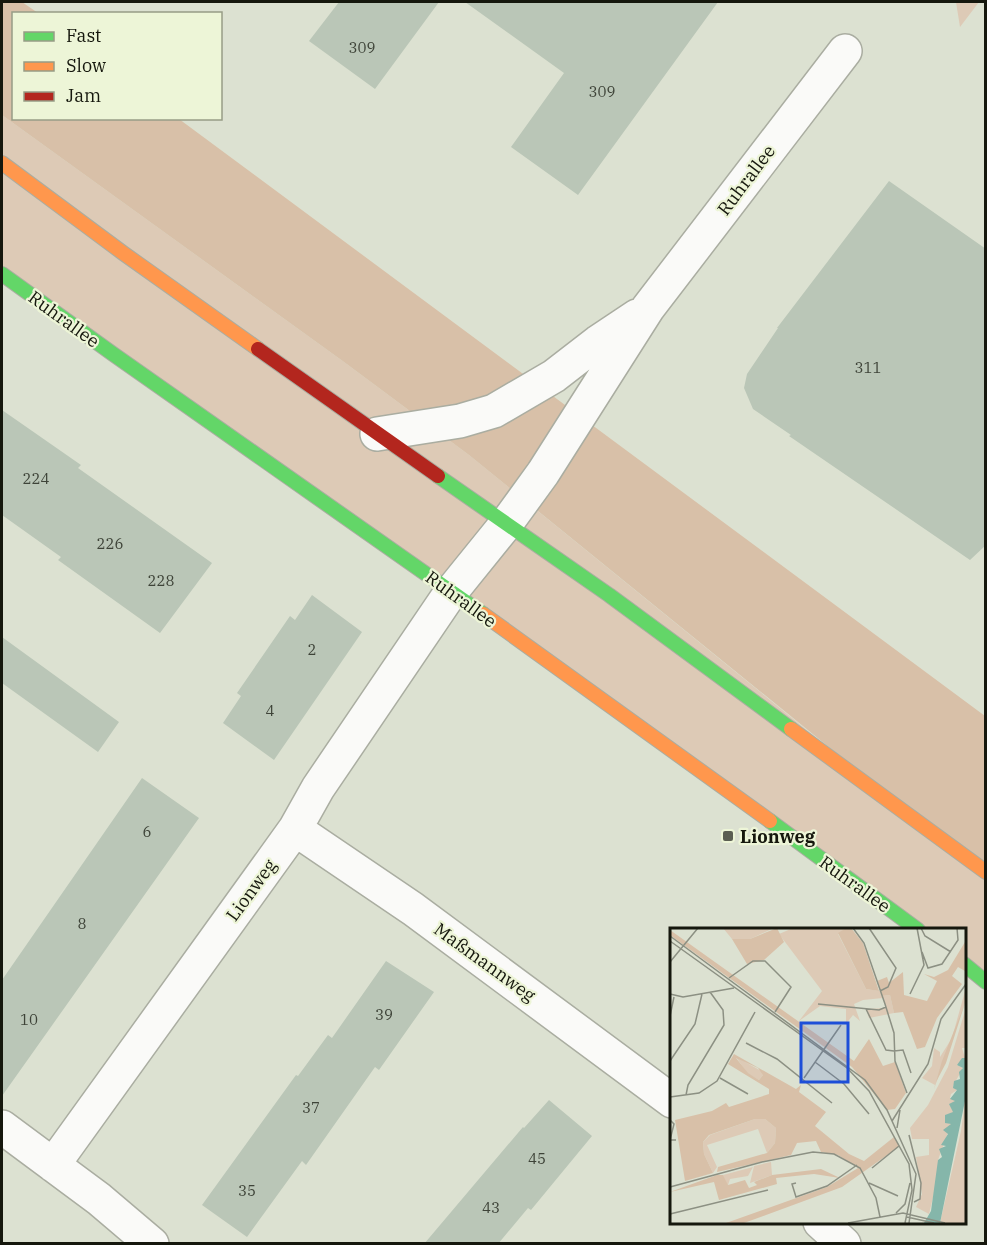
<svg xmlns="http://www.w3.org/2000/svg" width="987" height="1245" viewBox="0 0 987 1245" font-family="'IBM Plex Serif',serif">
	<rect width="100%" height="100%" fill="#dce1d1"/>
	<path fill="#ddcab6" d="M 956,2 L 979,2 L 960,27 Z
		M 2,115 L 344,362 L 469,455 L 985,875 L 985,978 L 965,960 L 964,930 L 923,930 L 2,269 Z"/>
	<path fill="#d8c0a8" d="M 2,2 L 22,2 L 38,13 L 14,14 L 14,118 L 179,119 L 985,716 L 985,870 L 910,813 L 469,455 L 344,362 L 2,115 Z"/>
	<path fill="#bac6b7" d="M 339,2 L 439,2 L 375,89 L 309,41 Z
		M 465,2 L 718,2 L 578,195 L 511,147 L 564,73 Z
		M 889,181 L 986,249 L 986,545 L 970,560 L 789,436 L 791,435 L 753,409 L 744,388 L 747,374 L 778,328 L 777,328 Z
		M 2,410 L 81,465 L 78,468 L 212,563 L 160,633 L 58,560 L 61,557 L 2,515 Z
		M 312,595 L 362,632 L 274,760 L 223,723 L 241,696 L 237,693 L 290,616 L 295,620 Z
		M 2,637 L 119,722 L 98,752 L 2,683 Z
		M 142,778 L 199,818 L 2,1096 L 2,980 Z
		M 386,961 L 434,992 L 379,1070 L 375,1067 L 306,1165 L 302,1161 L 247,1237 L 202,1205 L 296,1075 L 298,1076 L 328,1035 L 332,1038 Z
		M 549,1100 L 592,1136 L 531,1210 L 528,1208 L 498,1244 L 424,1244 L 523,1127 L 524,1128 Z"/>
	<g fill="none" stroke-linecap="round" stroke-linejoin="round">
		<defs>
			<path id="street" d="M 377,434 L 460,421 L 494,411 L 554,376 L 598,342 L 637,316
				M 295,829 L 413,909 L 672,1101
				M 2,1127 L 99,1199 L 152,1244
				M 53,1165 L 295,829 L 318,788 L 451,592 L 506,524 L 543,473 L 648,308 L 845,51
				M 820,1222 L 844,1244"/>
			<path id="fast" d="M 2,274 L 113,354 L 483,614
				M 438,476 L 609,595 L 791,729
				M 770,821 L 918,930
				M 964,964 L 986,982"/>
			<path id="slow" d="M 2,163 L 123,253 L 258,349
				M 483,614 L 770,821
				M 791,729 L 986,872"/>
			<path id="jam" d="M 258,349 L 438,476"/>
		</defs>
		<use href="#street" stroke="#aaada1" stroke-width="36"/>
		<use href="#fast" stroke="#aaada1" stroke-width="16"/>
		<use href="#slow" stroke="#aaada1" stroke-width="16"/>
		<use href="#jam" stroke="#aaada1" stroke-width="16"/>
		<use href="#street" stroke="#fafaf8" stroke-width="33"/>
		<use href="#fast" stroke="#63d668" stroke-width="14"/>
		<use href="#slow" stroke="#ff974d" stroke-width="14"/>
		<use href="#jam" stroke="#b3261e" stroke-width="14"/>
	</g>
	<rect fill="#5b5e52" stroke="#edf5d7" stroke-width="2" x="722" y="830" width="12" height="12" rx="3"/>
	<g text-anchor="middle" dominant-baseline="central" stroke-width="4.5" stroke-linejoin="round" paint-order="stroke">
		<g font-size="15" fill="#3e4338">
			<text x="362" y="47">309</text>
			<text x="602" y="91">309</text>
			<text x="868" y="367">311</text>
			<text x="36" y="478">224</text>
			<text x="110" y="543">226</text>
			<text x="161" y="580">228</text>
			<text x="312" y="649">2</text>
			<text x="270" y="710">4</text>
			<text x="147" y="831">6</text>
			<text x="82" y="923">8</text>
			<text x="384" y="1014">39</text>
			<text x="29" y="1019">10</text>
			<text x="311" y="1107">37</text>
			<text x="537" y="1158">45</text>
			<text x="247" y="1190">35</text>
			<text x="491" y="1207">43</text>
		</g>
		<g font-size="18" fill="#15170d" stroke="#edf5d7">
			<text transform="translate(746 180) rotate(-53)">Ruhrallee</text>
			<text transform="translate(64 319) rotate(36)">Ruhrallee</text>
			<text transform="translate(461 599) rotate(36)">Ruhrallee</text>
			<text transform="translate(855 884) rotate(36)">Ruhrallee</text>
			<text transform="translate(251 890) rotate(-54)">Lionweg</text>
			<text transform="translate(485 962) rotate(36)">Maßmannweg</text>
		</g>
		<g font-size="18" font-weight="bold" fill="#15170d" stroke="#edf5d7" text-anchor="start">
			<text x="740" y="836">Lionweg</text>
		</g>
	</g>
	<g transform="translate(670 928)">
		<rect width="296" height="296" fill="#dce1d1"/>
		<path d="M 53,0 L 104,0 L 80,11 L 62,11 ZM 123,0 L 176,0 L 168,6 L 196,61 L 210,63 L 212,68 L 220,67 L 224,85 L 199,90 L 196,81 L 216,80 L 213,70 L 193,72 L 184,76 L 190,93 L 183,87 L 176,96 L 176,81 L 150,78 L 129,93 L 152,63 L 109,6 ZM 295,63 L 295,75 L 264,161 L 265,157 L 252,150 L 262,138 L 264,120 L 270,124 L 270,129 L 282,110 ZM 295,83 L 295,120 L 292,120 L 295,130 L 287,137 L 293,140 L 283,158 L 287,162 L 281,166 L 280,170 L 285,172 L 283,185 L 276,187 L 275,194 L 281,196 L 268,232 L 270,241 L 259,286 L 246,279 L 252,266 L 246,229 L 259,227 L 259,211 L 242,211 L 240,200 L 258,177 L 278,139 ZM 66,129 L 95,145 L 93,147 L 89,152 L 77,145 ZM 295,174 L 295,295 L 270,295 L 291,203 ZM 85,191 L 95,191 L 106,200 L 105,215 L 97,225 L 88,201 L 37,217 L 47,239 L 43,245 L 34,226 L 33,214 L 40,207 ZM 101,234 L 102,247 L 80,255 L 84,238 ZM 83,239 L 78,248 L 60,251 L 58,257 L 54,255 L 53,247 Z" fill="#ddcab6"/>
		<path d="M 107,0 L 114,14 L 94,32 L 77,36 L 62,11 L 80,11 ZM 176,0 L 181,0 L 193,15 L 209,63 L 196,61 L 168,5 ZM 0,2 L 184,133 L 199,111 L 213,138 L 225,134 L 236,165 L 225,181 L 217,182 L 182,139 L 0,7 ZM 295,14 L 295,43 L 288,39 L 282,48 L 292,56 L 267,90 L 255,119 L 247,121 L 233,84 L 224,85 L 220,67 L 212,68 L 207,53 L 217,49 L 219,55 L 233,44 L 234,67 L 257,73 L 267,53 L 254,46 L 264,49 L 278,42 ZM 295,75 L 276,135 L 266,154 L 272,133 ZM 64,126 L 126,161 L 131,157 L 129,164 L 156,184 L 145,198 L 179,226 L 194,233 L 224,209 L 230,218 L 172,259 L 74,295 L 56,295 L 157,259 L 188,240 L 168,227 L 151,224 L 146,213 L 127,215 L 121,227 L 47,244 L 48,239 L 97,225 L 105,215 L 106,200 L 95,191 L 85,191 L 39,207 L 33,214 L 34,226 L 43,245 L 15,253 L 5,192 L 42,183 L 56,175 L 59,179 L 99,166 L 99,161 L 58,136 ZM 66,130 L 88,140 L 93,147 L 89,152 L 78,145 ZM 151,241 L 170,250 L 144,246 L 106,250 L 107,256 L 49,272 L 44,254 L 0,264 L 47,247 L 53,247 L 58,257 L 75,252 L 79,260 L 87,257 L 84,254 L 102,247 Z" fill="#d8c0a8" fill-rule="evenodd"/>
		<path d="M 292,130 L 295,130 L 295,173 L 270,295 L 254,295 L 261,283 L 268,232 L 272,229 L 269,221 L 276,218 L 271,217 L 278,206 L 273,202 L 281,196 L 275,195 L 275,187 L 283,184 L 279,176 L 285,173 L 280,171 L 287,162 L 283,160 L 284,153 L 290,151 L 289,144 L 293,140 L 287,137 Z" fill="#85b6aa"/>
		<path fill="none" stroke="#8c9083" stroke-width="1.5" d="M 183,0 L 194,15 L 215,76 L 224,105 L 225,133 L 237,165M 199,0 L 226,40 L 218,59 L 210,63M 251,0 L 255,8 L 281,24M 0,8 L 195,152 L 217,182 L 246,246 L 239,295M 0,13 L 177,140 L 199,163 L 239,236 L 242,262 L 235,295M 252,24 L 258,40 L 272,36 L 288,12 L 287,0M 0,34 L 28,0M 59,50 L 83,33 L 95,33 L 121,59 L 105,84M 0,66 L 13,69 L 64,60M 240,66 L 254,37 L 247,0M 148,76 L 209,82 L 216,79M 196,81 L 216,122 L 224,123M 0,88 L 4,69M 76,115 L 107,131 L 162,175M 224,123 L 233,122 L 241,145M 0,133 L 25,96 L 32,66M 145,134 L 174,156 L 199,186M 50,150 L 78,166M 134,150 L 171,97M 16,167 L 18,157 L 54,97 L 53,82 L 40,64M 0,169 L 29,165 L 47,153 L 85,84M 0,192 L 4,196 L 0,212 L 6,212M 222,193 L 258,136 L 271,91 L 296,56M 227,200 L 230,182M 239,207 L 251,255 L 250,271 L 244,274M 202,240 L 229,218M 126,255 L 122,256 L 126,269 L 157,258 L 187,237M 199,255 L 228,268M 0,259 L 92,234 L 143,224 L 164,226 L 190,240 L 206,270 L 210,289M 226,285 L 235,276 L 240,255M 0,286 L 98,262M 237,289 L 264,295M 178,295 L 233,285 L 275,295"/>
		<path fill="#1d4ed8" fill-opacity="0.15" stroke="#1d4ed8" stroke-width="3" d="M 131,95 L 178,95 L 178,154 L 131,154 Z"/>
		<rect width="296" height="296" fill="none" stroke="#15170d" stroke-width="3"/>
	</g>
	<rect width="987" height="1245" fill="none" stroke="#15170d" stroke-width="6"/>
	<rect x="12" y="12" width="210" height="108" fill="#edf5d7" stroke="#979c86" stroke-width="1.5"/>
	<rect x="24" y="32" width="30" height="9" fill="#63d668" stroke="#979c86" stroke-width="1.5"/>
	<text x="66" y="42" font-size="18" fill="#15170d">Fast</text>
	<rect x="24" y="62" width="30" height="9" fill="#ff974d" stroke="#979c86" stroke-width="1.5"/>
	<text x="66" y="72" font-size="18" fill="#15170d">Slow</text>
	<rect x="24" y="92" width="30" height="9" fill="#b3261e" stroke="#979c86" stroke-width="1.5"/>
	<text x="66" y="102" font-size="18" fill="#15170d">Jam</text>
</svg>
